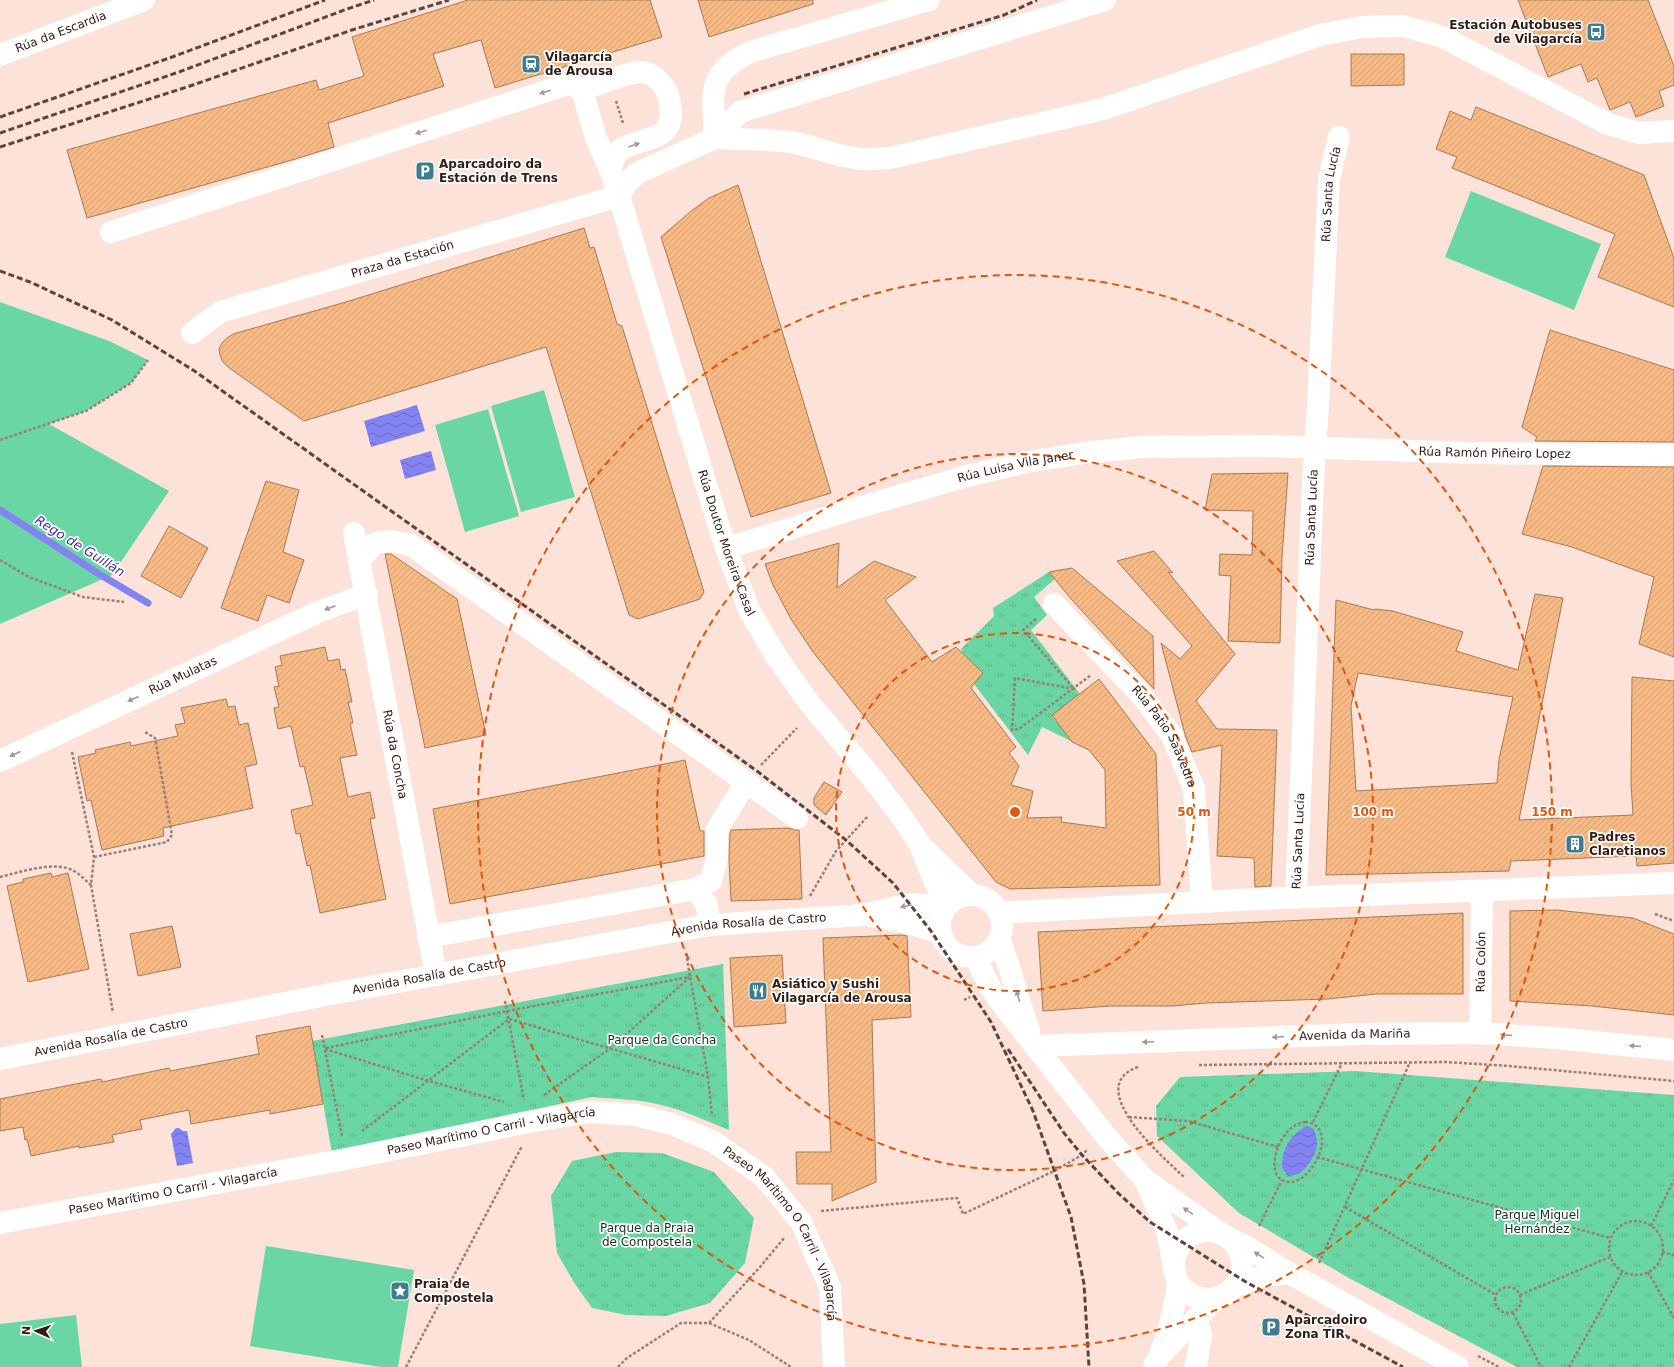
<svg xmlns="http://www.w3.org/2000/svg" width="1674" height="1367" viewBox="0 0 1674 1367" font-family="'DejaVu Sans',sans-serif">
	<defs>
		<pattern id="park-tufts" width="24" height="20" patternUnits="userSpaceOnUse"><rect width="24" height="20" fill="#69d6a3"/><path d="M3 7l-1-3M5 7V3M7 7l1-3M15 17l-1-3M17 17v-4M19 17l1-3" fill="none" stroke="#5cb78b"/></pattern>
		<pattern id="water-waves" width="16" height="10" patternUnits="userSpaceOnUse"><rect width="16" height="10" fill="#8483f3"/><path d="M0 5q4-4 8 0t8 0" fill="none" stroke="#6d6ac4"/></pattern>
		<pattern id="building-hatch" width="6" height="6" patternUnits="userSpaceOnUse"><rect width="6" height="6" fill="#f7ba86"/><path d="M-1 1l2-2M0 6l6-6M5 7l2-2" fill="none" stroke="#d49f73"/></pattern>
	</defs>
	<rect width="100%" height="100%" fill="#fce2d9"/>
	<path fill="#69d6a3" d="M 1471,191 L 1601,244 L 1574,310 L 1445,257 Z
		M 0,302 L 109,341 L 148,360 L 131,383 L 86,411 L 49,424 L 169,491 L 112,575 L 0,624 Z
		M 544,390 L 575,497 L 521,512 L 491,406 Z
		M 488,409 L 519,516 L 465,532 L 435,425 Z
		M 266,1246 L 414,1270 L 398,1367 L 381,1367 L 250,1346 Z
		M 76,1315 L 82,1367 L 0,1367 L 0,1324 Z"/>
	<path fill="url(#park-tufts)" d="M 1049,572 L 1055,579 L 1034,597 L 1047,615 L 1031,630 L 1080,694 L 1052,716 L 1073,742 L 1042,727 L 1028,755 L 974,684 L 982,673 L 962,653 L 961,649 L 994,616 L 993,608 Z
		M 723,964 L 729,1130 C 706,1121 682,1109 657,1104 C 635,1099 613,1099 592,1097 L 332,1153 L 312,1041 Z
		M 1355,1071 L 1674,1095 L 1674,1367 L 1517,1367 L 1347,1277 L 1239,1213 L 1157,1136 L 1156,1106 L 1180,1077 Z
		M 616,1152 L 662,1153 L 714,1172 L 754,1218 L 745,1263 L 710,1303 L 666,1316 L 626,1315 L 592,1308 L 575,1284 L 557,1253 L 551,1196 L 572,1161 Z"/>
	<path fill="url(#water-waves)" d="M 417,405 L 425,431 L 371,447 L 364,421 Z
		M 431,451 L 436,470 L 405,479 L 400,460 Z
		M 1306,1126 L 1313,1128 C 1315,1132 1316,1136 1317,1140 C 1318,1155 1304,1177 1288,1176 L 1282,1168 C 1281,1150 1290,1135 1306,1126 Z
		M 176,1128 L 179,1128 L 183,1131 L 187,1131 L 193,1163 L 177,1166 L 171,1134 Z"/>
	<g fill="none" stroke-linecap="round" stroke-linejoin="round">
		<path stroke="#8483f3" stroke-width="7" d="M 0,510 L 99,574 L 148,603"/>
	</g>
	<path fill="url(#building-hatch)" stroke="#a77a53" fill-rule="evenodd" d="M 468,0 L 650,0 L 662,37 L 495,88 L 481,40 L 433,54 L 444,86 L 328,123 L 334,147 L 292,160 L 87,218 L 67,150 L 316,80 L 319,90 L 364,76 L 352,37 Z
		M 698,0 L 813,0 L 813,4 L 709,37 Z
		M 1518,0 L 1648,0 L 1674,66 L 1674,85 L 1659,91 L 1664,106 L 1636,117 L 1630,102 L 1610,110 L 1597,78 L 1588,82 L 1581,64 L 1548,77 Z
		M 1351,54 L 1404,54 L 1404,85 L 1351,86 Z
		M 1476,107 L 1644,175 L 1674,258 L 1674,307 L 1598,277 L 1615,234 L 1452,168 L 1457,157 L 1436,149 L 1450,111 L 1471,120 Z
		M 738,185 L 831,493 L 751,517 L 661,237 L 690,212 L 709,198 Z
		M 584,228 L 590,248 L 594,247 L 617,324 L 622,326 L 704,592 L 700,599 L 638,619 L 629,615 L 546,347 L 304,421 L 228,367 L 223,362 L 220,355 L 219,349 L 222,343 L 227,338 L 233,334 L 346,302 Z
		M 1550,330 L 1674,370 L 1674,442 L 1535,441 L 1537,437 L 1522,427 Z
		M 1543,466 L 1674,467 L 1674,657 L 1639,644 L 1654,577 L 1572,547 L 1522,534 Z
		M 1288,473 L 1282,557 L 1280,643 L 1228,641 L 1231,576 L 1219,575 L 1220,554 L 1252,555 L 1253,511 L 1205,510 L 1212,474 Z
		M 266,481 L 299,490 L 283,552 L 304,560 L 289,603 L 267,595 L 258,621 L 221,608 Z
		M 169,526 L 208,548 L 181,598 L 141,576 Z
		M 839,543 L 837,588 L 874,561 L 916,577 L 885,600 L 932,662 L 956,647 L 983,673 L 971,688 L 1016,747 L 1009,753 L 1019,766 L 1011,785 L 1033,791 L 1027,818 L 1062,817 L 1061,822 L 1106,828 L 1105,770 L 1089,750 L 1072,742 L 1052,715 L 1099,679 L 1156,754 L 1160,885 L 1010,889 L 996,882 L 813,652 L 791,619 L 773,585 L 765,564 Z
		M 1154,551 L 1173,573 L 1168,572 L 1235,654 L 1196,701 L 1217,729 L 1277,730 L 1271,886 L 1255,887 L 1254,858 L 1217,856 L 1222,745 L 1192,752 L 1186,738 L 1161,643 L 1180,659 L 1192,646 L 1117,561 Z
		M 385,554 L 391,554 L 457,599 L 486,735 L 425,748 Z
		M 1072,568 L 1153,636 L 1154,689 L 1072,600 L 1049,572 Z
		M 1535,594 L 1563,598 L 1519,820 L 1633,815 L 1631,784 L 1632,677 L 1674,681 L 1674,863 L 1637,866 L 1636,856 L 1511,861 L 1509,871 L 1326,875 L 1336,600 L 1374,610 L 1375,609 L 1393,611 L 1463,632 L 1456,651 L 1518,670 ZM 1358,673 L 1513,697 L 1499,759 L 1497,783 L 1356,791 L 1351,706 Z
		M 325,647 L 328,661 L 339,659 L 341,670 L 345,669 L 352,702 L 348,702 L 353,723 L 350,723 L 357,755 L 340,758 L 348,797 L 370,792 L 375,818 L 370,819 L 386,899 L 320,913 L 310,865 L 307,866 L 300,833 L 296,834 L 291,810 L 313,805 L 304,766 L 300,767 L 291,726 L 278,729 L 274,708 L 279,707 L 274,687 L 279,686 L 275,667 L 282,665 L 280,656 Z
		M 226,699 L 228,707 L 235,706 L 239,725 L 248,723 L 257,764 L 245,767 L 253,808 L 163,828 L 164,836 L 102,850 L 91,800 L 87,801 L 78,757 L 96,753 L 95,750 L 130,742 L 131,746 L 178,736 L 175,725 L 185,723 L 181,708 Z
		M 685,760 L 700,831 L 704,831 L 704,856 L 450,904 L 433,809 Z
		M 824,782 L 842,792 L 826,815 L 814,805 L 814,798 Z
		M 789,828 L 795,830 L 799,830 L 802,899 L 731,901 L 729,859 L 730,833 L 731,830 Z
		M 51,873 L 52,877 L 68,873 L 89,969 L 28,982 L 7,886 L 23,882 L 23,879 Z
		M 1556,910 L 1633,918 L 1674,934 L 1674,1015 L 1592,1006 L 1510,1001 L 1510,911 Z
		M 1463,913 L 1463,994 L 1376,994 L 1328,999 L 1206,1003 L 1172,1006 L 1110,1006 L 1043,1011 L 1038,932 Z
		M 172,926 L 181,967 L 138,976 L 130,934 Z
		M 902,935 L 907,936 L 911,1017 L 872,1020 L 876,1182 L 832,1201 L 832,1184 L 797,1184 L 796,1152 L 831,1152 L 823,938 Z
		M 782,955 L 786,1023 L 734,1027 L 730,958 Z
		M 310,1026 L 323,1104 L 270,1114 L 270,1110 L 191,1124 L 189,1110 L 140,1120 L 142,1129 L 112,1135 L 114,1142 L 79,1148 L 79,1146 L 31,1156 L 27,1139 L 25,1140 L 23,1127 L 0,1131 L 0,1099 L 101,1079 L 102,1082 L 169,1068 L 170,1071 L 259,1054 L 256,1036 Z"/>
	<g fill="none" stroke-linecap="round" stroke-linejoin="round">
		<path stroke="#988077" stroke-width="2.5" stroke-dasharray="3 2" stroke-linecap="butt" d="M 616,101 L 623,123
			M 0,440 L 86,411 L 131,383 L 148,360
			M 0,560 L 29,577 L 83,597 L 124,602
			M 1036,619 L 1023,630 L 1074,689 L 1015,678 L 1012,730 L 1019,729 L 1091,675
			M 72,752 L 94,857 L 91,885 L 113,1013
			M 761,765 L 797,728
			M 94,857 L 167,842 L 172,835 L 155,738 L 145,732
			M 0,877 C 21,872 55,860 74,871 C 80,874 86,881 91,885
			M 810,896 L 836,851 L 868,816
			M 1655,914 L 1674,921
			M 686,953 L 708,1077 L 712,1116
			M 964,1000 L 970,997
			M 505,1001 L 524,1100
			M 322,1035 L 342,1136
			M 326,1048 L 507,1011 L 690,977
			M 325,1049 L 429,1081 L 504,1102
			M 1199,1065 L 1446,1062 L 1509,1066 L 1674,1081
			M 1138,1067 C 1081,1087 1164,1158 1184,1177
			M 544,1095 L 611,1048 L 690,977
			M 1129,1117 L 1188,1121 L 1278,1147
			M 1305,1122 C 1340,1125 1314,1182 1290,1182 C 1263,1181 1277,1140 1289,1130 C 1294,1125 1299,1123 1305,1122 Z
			M 1313,1122 L 1342,1063
			M 362,1131 L 509,1019 L 708,1077
			M 1317,1157 L 1610,1238
			M 1345,1207 L 1496,1295
			M 821,1211 L 957,1198 L 963,1214 L 1054,1171 L 1082,1155 L 1088,1149
			M1609 1248a27 27 0 1 1 54 0a27 27 0 1 1-54 0Z
			M 1259,1226 L 1282,1180
			M 1651,1226 L 1674,1180
			M 1662,1252 L 1674,1255
			M 1319,1263 L 1410,1062
			M 1648,1272 L 1674,1318
			M1495 1300a13 13 0 1 1 26 0a13 13 0 1 1-26 0Z
			M 1520,1295 L 1610,1257
			M 1513,1313 L 1541,1367
			M 709,1323 L 760,1267 L 784,1238
			M 1478,1356 L 1499,1367
			M 406,1367 L 522,1146
			M 618,1367 L 627,1358 L 681,1323 L 709,1323 L 749,1340 L 791,1367
			M 1569,1367 L 1622,1272"/>
		<g stroke="#fff" stroke-width="22">
			<path id="s1" d="M 0,55 L 144,0"/>
			<path d="M 582,90 C 598,85 623,73 640,72 C 647,72 654,76 659,81 C 666,87 669,96 670,105 C 677,143 641,136 620,150 C 613,155 612,164 611,172"/>
			<path d="M 715,138 C 742,140 770,138 796,143 C 818,148 839,157 862,159 C 871,160 881,158 890,158 L 1103,109 L 1320,35 L 1362,27 L 1403,26 L 1443,37 L 1608,124 L 1639,133 L 1674,131"/>
			<path d="M 715,138 C 713,94 705,74 750,52 L 929,0"/>
			<path d="M 619,196 L 626,184 L 637,173 L 715,138 L 740,112 L 1105,0"/>
			<path id="s2" d="M 111,232 L 565,85 L 572,85 L 582,90 L 596,138 L 611,172 L 619,196 L 712,504 L 726,548 L 749,610 L 776,656 L 810,704 L 873,779 L 904,820 L 920,845 L 940,894 L 949,904"/>
			<path id="s3" d="M 192,333 L 220,312 L 619,196"/>
			<path id="s4" d="M 354,533 L 436,975"/>
			<path id="s5" d="M 726,548 L 757,539 L 846,511 L 967,476 L 1027,462 L 1083,453 L 1141,447 L 1268,446 L 1473,453 L 1674,455"/>
			<path d="M 359,561 L 375,543 L 391,541 L 411,545 L 797,818"/>
			<path id="s6" d="M 1054,604 L 1142,696 L 1172,736 L 1194,789 L 1202,902"/>
			<path id="s7" d="M 0,761 L 318,612 L 367,594"/>
			<path d="M 925,850 L 972,895"/>
			<path d="M 695,889 L 707,905 L 709,925"/>
			<path id="s8" d="M 1296,898 L 1313,481 L 1318,405 L 1329,179 L 1339,137"/>
			<path d="M 428,937 L 695,889 L 711,881 L 717,858 L 717,829 L 746,782"/>
			<path id="s9" d="M 1480,1033 L 1482,891"/>
			<path id="s10" d="M 1035,1046 L 1359,1034 L 1480,1033 L 1555,1038 L 1674,1050"/>
			<path id="s11" d="M 0,1223 L 346,1159 L 528,1122 L 590,1112 L 636,1115 L 672,1124 L 714,1142 L 764,1177 L 801,1222 L 830,1287 L 834,1367"/>
			<path d="M 1163,1352 L 1217,1298"/>
			<path d="M 1154,1367 C 1167,1341 1174,1312 1178,1283"/>
			<path d="M 1195,1367 L 1197,1361 L 1201,1334 L 1196,1319"/>
		</g>
		<g stroke="#fff" stroke-width="22">
			<circle cx="971" cy="926" r="31"/>
			<path d="M 999,913 L 1257,899 L 1674,883"/>
			<path d="M 873,917 L 904,922 L 941,933"/>
			<path d="M 999,939 C 1011,968 1018,1000 1029,1030"/>
			<path d="M 975,957 L 990,987 L 1005,1008 L 1105,1135 L 1145,1180 L 1220,1233"/>
			<path id="s12" d="M 0,1059 L 331,994 L 709,925 L 862,915 L 910,904 L 926,905 L 944,910"/>
			<path d="M 1145,1180 L 1168,1234 L 1173,1262"/>
			<circle cx="1208" cy="1265" r="34"/>
			<path d="M 1229,1238 L 1247,1247 L 1289,1273 L 1458,1367"/>
			<path d="M 1235,1286 L 1261,1277 L 1289,1273"/>
		</g>
		<path stroke="#5c453c" stroke-width="3" stroke-dasharray="6 3" stroke-linecap="butt" d="M 744,94 L 1004,15 L 1037,0
			M 0,117 L 175,56 L 325,0
			M 0,133 L 179,72 L 347,9 L 374,0
			M 0,147 L 187,87 L 352,30 L 449,0
			M 0,271 L 30,282 L 112,320 L 193,370 L 757,771 L 846,840 L 893,883 L 931,931 L 991,1022 L 1033,1111 L 1071,1217 L 1084,1284 L 1089,1367
			M 1008,1049 L 1064,1133 L 1082,1155 L 1119,1194 L 1150,1222 L 1246,1282 L 1403,1367"/>
	</g>
	<defs><path id="oneway-solid" d="M-6-.8H1V-3.2L6.5 0L1 3.2V.8H-6Z"/></defs>
	<g fill="#a39995">
		<use href="#oneway-solid" transform="translate(545 92) rotate(162)"/>
		<use href="#oneway-solid" transform="translate(421 132) rotate(162)"/>
		<use href="#oneway-solid" transform="translate(634 145) rotate(-19)"/>
		<use href="#oneway-solid" transform="translate(330 608) rotate(159)"/>
		<use href="#oneway-solid" transform="translate(133 699) rotate(155)"/>
		<use href="#oneway-solid" transform="translate(15 754) rotate(155)"/>
		<use href="#oneway-solid" transform="translate(906 906) rotate(170)"/>
		<use href="#oneway-solid" transform="translate(1018 996) rotate(-106)"/>
		<use href="#oneway-solid" transform="translate(1506 1035) rotate(-176)"/>
		<use href="#oneway-solid" transform="translate(1278 1037) rotate(178)"/>
		<use href="#oneway-solid" transform="translate(1148 1042) rotate(178)"/>
		<use href="#oneway-solid" transform="translate(1635 1046) rotate(-175)"/>
		<use href="#oneway-solid" transform="translate(1188 1211) rotate(-145)"/>
		<use href="#oneway-solid" transform="translate(1259 1255) rotate(-148)"/>
	</g>
	<g fill="none" stroke="#df560c" stroke-width="2" stroke-dasharray="7 5">
		<circle cx="1015" cy="812" r="179"/>
		<circle cx="1015" cy="812" r="358"/>
		<circle cx="1015" cy="812" r="537"/>
	</g>
	<defs>
		<symbol id="bus-square" viewBox="-11 -11 22 22"><rect x="-9" y="-9" width="18" height="18" rx="4" fill="#3d7c91" stroke="#fff"/><path d="M-5-6H5V4H4V6H2V4H-2V6H-4V4H-5ZM-3.5-4V0h7V-4ZM-3.5 1.2v1.5H-2V1.2ZM2 1.2v1.5H3.5V1.2Z" fill="#fff"/></symbol>
		<symbol id="station-square" viewBox="-11 -11 22 22"><rect x="-9" y="-9" width="18" height="18" rx="4" fill="#3d7c91" stroke="#fff"/><path d="M-3-6H3Q5-6 5-4V2Q5 4 3 4L4.5 6H3L1.5 4h-3L-3 6H-4.5L-3 4Q-5 4-5 2V-4Q-5-6-3-6ZM-3.5-4v3h7v-3ZM-3.5 1v1.5H-2V1ZM2 1v1.5H3.5V1Z" fill="#fff"/></symbol>
		<symbol id="parking-square" viewBox="-11 -11 22 22"><rect x="-9" y="-9" width="18" height="18" rx="4" fill="#3d7c91" stroke="#fff"/><path d="M-3.5-5.5H1a3.5 3.5 0 0 1 0 7H-1V5.5H-3.5ZM-1-3.4V-.6H.8a1.4 1.4 0 0 0 0-2.8Z" fill="#fff"/></symbol>
		<symbol id="building-square" viewBox="-11 -11 22 22"><rect x="-9" y="-9" width="18" height="18" rx="4" fill="#3d7c91" stroke="#fff"/><path d="M-4-6H4V6H1V3H-1V6H-4ZM-2.5-4.3h1.7v1.8h-1.7ZM.8-4.3h1.7v1.8H.8ZM-2.5-1h1.7V.8h-1.7ZM.8-1h1.7V.8H.8Z" fill="#fff"/></symbol>
		<symbol id="restaurant-square" viewBox="-11 -11 22 22"><rect x="-9" y="-9" width="18" height="18" rx="4" fill="#3d7c91" stroke="#fff"/><path d="M-5-6h1v4h1v-4h1v4h1v-4h1v5L-1.5 .5V6h-2V.5L-5-1ZM5-6V6H3V1.5H1.5Q1.5-4 5-6Z" fill="#fff"/></symbol>
		<symbol id="sight-square" viewBox="-11 -11 22 22"><rect x="-9" y="-9" width="18" height="18" rx="4" fill="#3d7c91" stroke="#fff"/><path d="M0-6L1.8-2.2L6-1.7L2.9 1.2L3.7 5.4L0 3.3L-3.7 5.4L-2.9 1.2L-6-1.7L-1.8-2.2Z" fill="#fff"/></symbol>
	</defs>
	<g fill-rule="evenodd">
		<use href="#bus-square" x="1585" y="21" width="22" height="22"/>
		<use href="#station-square" x="520" y="53" width="22" height="22"/>
		<use href="#parking-square" x="414" y="160" width="22" height="22"/>
		<use href="#building-square" x="1564" y="833" width="22" height="22"/>
		<use href="#restaurant-square" x="747" y="980" width="22" height="22"/>
		<use href="#sight-square" x="389" y="1280" width="22" height="22"/>
		<use href="#parking-square" x="1260" y="1316" width="22" height="22"/>
	</g>
	<g text-anchor="middle" dominant-baseline="central" stroke-width="3.5" stroke-linejoin="round" paint-order="stroke">
		<g font-size="12" font-weight="bold" fill="#321c13" stroke="#fff" text-anchor="start">
			<text x="1582" y="25" text-anchor="end">Estación Autobuses<tspan x="1582" dy="14">de Vilagarcía</tspan></text>
			<text x="545" y="57">Vilagarcía<tspan x="545" dy="14">de Arousa</tspan></text>
			<text x="439" y="164">Aparcadoiro da<tspan x="439" dy="14">Estación de Trens</tspan></text>
			<text x="1589" y="837">Padres<tspan x="1589" dy="14">Claretianos</tspan></text>
			<text x="772" y="984">Asiático y Sushi<tspan x="772" dy="14">Vilagarcía de Arousa</tspan></text>
			<text x="414" y="1284">Praia de<tspan x="414" dy="14">Compostela</tspan></text>
			<text x="1285" y="1320">Aparcadoiro<tspan x="1285" dy="14">Zona TIR</tspan></text>
		</g>
		<g font-size="12" fill="#321c13" stroke="#fff">
			<text stroke="none"><textPath href="#s1" startOffset="65">Rúa da Escardia</textPath></text>
			<text stroke="none"><textPath href="#s8" startOffset="705">Rúa Santa Lucía</textPath></text>
			<text stroke="none"><textPath href="#s3" startOffset="225">Praza da Estación</textPath></text>
			<text stroke="none"><textPath href="#s5" startOffset="782">Rúa Ramón Piñeiro Lopez</textPath></text>
			<text stroke="none"><textPath href="#s5" startOffset="301">Rúa Luisa Vila Janer</textPath></text>
			<text stroke="none"><textPath href="#s8" startOffset="381">Rúa Santa Lucía</textPath></text>
			<text stroke="none"><textPath href="#s2" startOffset="971">Rúa Doutor Moreira Casal</textPath></text>
			<text stroke="none"><textPath href="#s7" startOffset="202">Rúa Mulatas</textPath></text>
			<text stroke="none"><textPath href="#s6" startOffset="174">Rúa Patio Saavedra</textPath></text>
			<text stroke="none"><textPath href="#s4" startOffset="225">Rúa da Concha</textPath></text>
			<text stroke="none"><textPath href="#s8" startOffset="57">Rúa Santa Lucía</textPath></text>
			<text stroke="none"><textPath href="#s12" startOffset="761">Avenida Rosalía de Castro</textPath></text>
			<text stroke="none"><textPath href="#s9" startOffset="71">Rúa Colón</textPath></text>
			<text stroke="none"><textPath href="#s12" startOffset="437">Avenida Rosalía de Castro</textPath></text>
			<text stroke="none"><textPath href="#s10" startOffset="320">Avenida da Mariña</textPath></text>
			<text stroke="none"><textPath href="#s12" startOffset="113">Avenida Rosalía de Castro</textPath></text>
			<text stroke="none"><textPath href="#s11" startOffset="500">Paseo Marítimo O Carril - Vilagarcía</textPath></text>
			<text stroke="none"><textPath href="#s11" startOffset="176">Paseo Marítimo O Carril - Vilagarcía</textPath></text>
			<text stroke="none"><textPath href="#s11" startOffset="848">Paseo Marítimo O Carril - Vilagarcía</textPath></text>
		</g>
		<g font-size="12" fill="#162f23" stroke="#fff">
			<text x="662" y="1040">Parque da Concha</text>
			<text x="1537" y="1215">Parque Miguel<tspan x="1537" dy="14">Hernández</tspan></text>
			<text x="647" y="1228">Parque da Praia<tspan x="647" dy="14">de Compostela</tspan></text>
		</g>
		<g font-size="13" font-style="italic" fill="#422dae" stroke="#fff">
			<text transform="translate(80 546) rotate(32)">Rego de Guillán</text>
		</g>
	</g>
	<circle cx="1015" cy="812" r="6" fill="#df560c" stroke="#fff" stroke-width="2"/>
	<g font-size="12" text-anchor="middle" font-weight="bold" fill="#df560c" stroke="#fff" stroke-width="3.5" stroke-linejoin="round" paint-order="stroke">
		<text x="1194" y="816">50 m</text>
		<text x="1373" y="816">100 m</text>
		<text x="1552" y="816">150 m</text>
	</g>
	<g transform="translate(36 1331) rotate(273)" stroke="#ffffff" stroke-width="3" paint-order="stroke">
	<path d="M0-3L7 15L0 10L-7 15Z" fill="#321c13"/>
	<text y="-6" font-size="11" font-weight="bold" text-anchor="middle" fill="#321c13">N</text>
	</g>
</svg>
